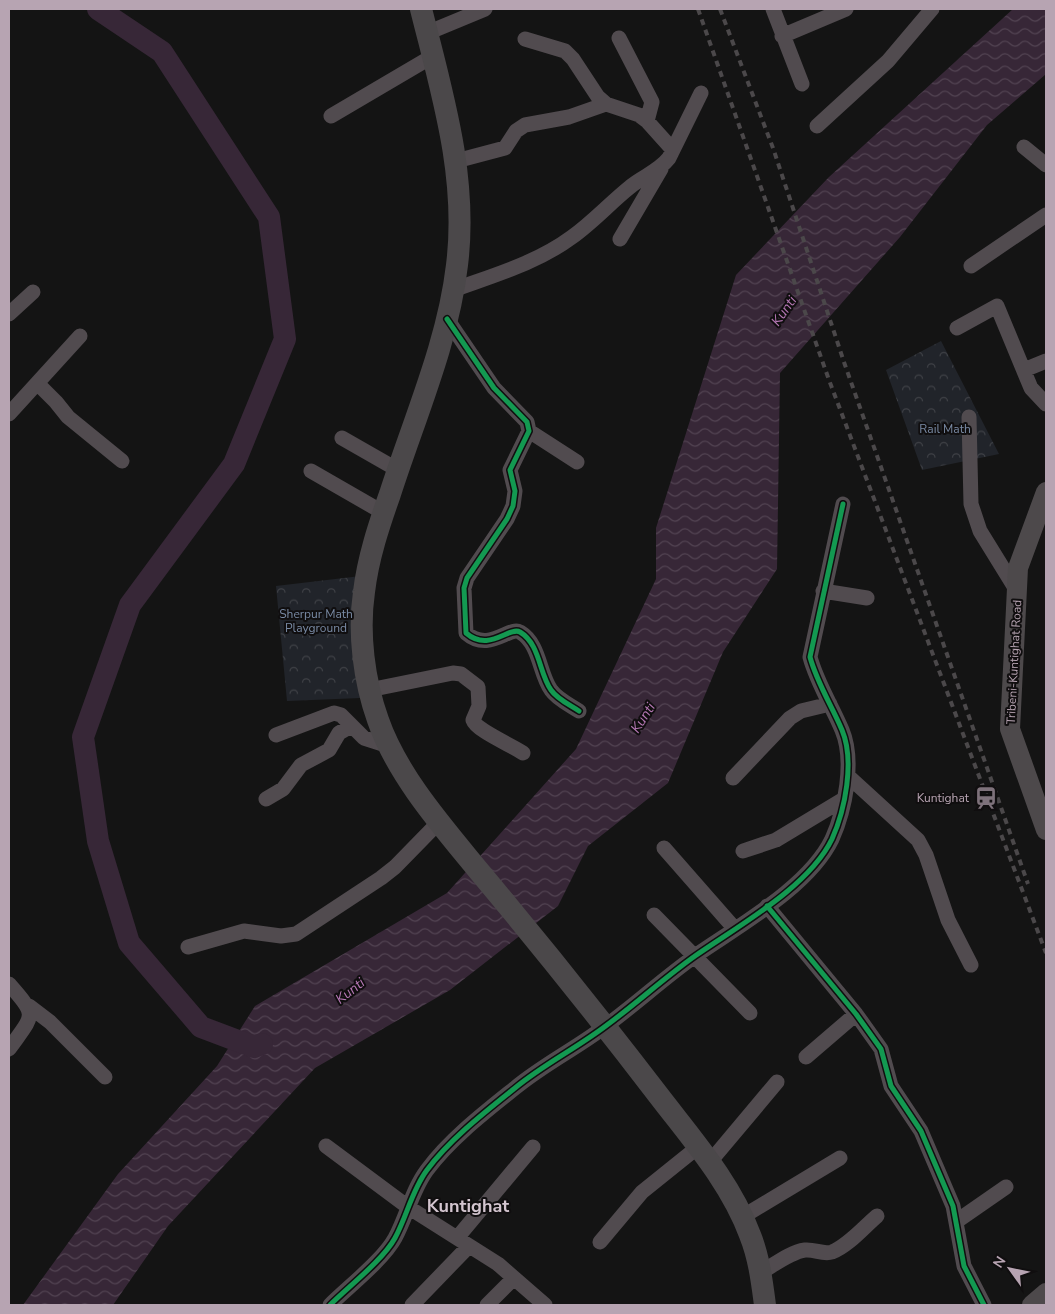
<svg xmlns="http://www.w3.org/2000/svg" width="1055" height="1314" viewBox="0 0 1055 1314" font-family="'Nunito Sans',sans-serif">
	<defs>
		<pattern id="park-crowns" width="20" height="18" patternUnits="userSpaceOnUse" patternTransform="scale(1.25)"><rect width="20" height="18" fill="#21242a"/><path d="M2 6a3 3 0 1 1 6 0M12 15a3 3 0 1 1 6 0" fill="none" stroke="#3f4146"/></pattern>
		<pattern id="water-waves" width="16" height="10" patternUnits="userSpaceOnUse" patternTransform="scale(1.25)"><rect width="16" height="10" fill="#372737"/><path d="M0 5q4-4 8 0t8 0" fill="none" stroke="#524352"/></pattern>
	</defs>
	<rect width="100%" height="100%" fill="#141414"/>
	<path fill="url(#park-crowns)" d="M 941,341 L 999,454 L 922,470 L 886,370 Z
		M 361,576 L 360,698 L 287,701 L 276,586 Z"/>
	<path fill="url(#water-waves)" d="M 1013,9 L 1046,9 L 1046,74 L 987,125 L 900,237 L 780,373 L 777,569 L 723,652 L 668,783 L 588,846 L 558,906 L 450,990 L 315,1068 L 168,1226 L 113,1305 L 23,1305 L 118,1174 L 217,1066 L 255,1006 L 447,893 L 576,749 L 656,579 L 656,528 L 736,275 L 829,177 Z"/>
	<g fill="none" stroke-linecap="round" stroke-linejoin="round">
		<path stroke="#372737" stroke-width="22" d="M 98,9 L 162,52 L 269,217 L 285,339 L 234,464 L 130,605 L 83,737 L 98,841 L 129,943 L 201,1027 L 254,1047 L 262,1044"/>
		<path stroke="#514b4f" stroke-width="15" d="M 773,9 L 802,84
			M 427,33 L 485,9
			M 782,36 L 846,9
			M 619,38 L 652,102 L 647,121
			M 525,39 L 565,51 L 573,59 L 598,97 L 606,104 L 639,115 L 647,121 L 673,150
			M 331,116 L 433,56
			M 817,126 L 888,61 L 932,9
			M 1024,147 L 1046,165
			M 456,161 L 505,148 L 516,131 L 525,125 L 569,117 L 606,104
			M 620,239 L 661,169
			M 971,266 L 1046,215
			M 453,290 C 494,275 537,263 572,237 C 593,222 610,203 630,187 C 643,176 658,172 669,158 L 701,93
			M 9,314 L 33,292
			M 447,319 L 494,388 L 527,422 L 529,431 L 510,470 L 515,491 L 513,506 L 507,519 L 467,578 L 464,588 L 466,633 C 489,653 509,626 520,632 C 540,644 539,673 551,690 C 557,699 570,705 579,711
			M 957,328 L 997,306 L 1031,388 L 1046,404
			M 1024,370 L 1046,361
			M 38,384 L 56,402 L 68,417 L 122,461
			M 9,414 L 80,336
			M 969,417 L 971,504 L 980,531 L 1017,591
			M 529,431 L 577,462
			M 342,438 L 398,470
			M 311,471 L 384,513
			M 823,591 L 867,598
			M 369,690 L 453,673 L 461,674 L 478,687 L 479,706 L 473,720 C 476,730 511,745 523,753
			M 276,735 L 334,713 L 341,715 L 364,738 L 389,746
			M 848,776 L 918,840 L 926,855 L 948,920 L 971,965
			M 733,778 L 790,718 L 801,711 L 830,704
			M 266,799 L 283,789 L 301,765 L 329,750 L 339,733 L 351,726
			M 664,848 L 735,929
			M 743,851 L 776,840 L 844,799
			M 767,906 L 856,1014 L 881,1049 L 891,1086 L 921,1131 L 953,1206 L 964,1266 L 984,1305
			M 654,915 L 750,1013
			M 188,947 L 244,931 L 281,936 L 296,934 L 381,878 L 395,867 L 439,822
			M 9,984 C 38,1017 34,1014 9,1049
			M 29,1006 L 50,1022 L 105,1077
			M 806,1057 L 856,1014
			M 326,1146 L 408,1207 L 498,1264 L 545,1305
			M 709,1163 L 777,1082
			M 742,1217 L 840,1158
			M 957,1221 L 1006,1187
			M 457,1238 L 533,1147
			M 600,1242 L 642,1192 L 698,1147
			M 760,1273 C 774,1265 790,1252 805,1250 C 815,1249 823,1255 832,1252 C 848,1246 864,1227 877,1216
			M 330,1305 C 348,1287 383,1260 395,1238 C 407,1216 412,1190 427,1170 C 450,1139 485,1112 515,1088 C 544,1064 577,1048 607,1025 C 637,1003 664,978 695,956 C 738,926 809,887 832,839 C 845,810 855,761 842,730 C 832,706 817,683 810,657 L 843,504
			M 412,1305 L 469,1246
			M 487,1305 L 513,1279"/>
		<path stroke="#4d494b" stroke-width="20" d="M 1046,492 L 1018,568 L 1010,729 L 1046,830
			M 1032,1305 L 1046,1293"/>
		<path stroke="#4b484a" stroke-width="22" d="M 421,9 C 442,93 468,177 457,265 C 448,343 414,419 390,494 C 379,525 368,558 364,592 C 358,633 364,681 378,720 C 397,775 442,826 478,870 C 540,944 600,1019 659,1096 C 692,1139 731,1183 750,1235 C 759,1257 762,1282 765,1305"/>
		<path stroke="#4b484a" stroke-width="4" stroke-dasharray="6 5" stroke-linecap="butt" d="M 698,9 L 829,380 L 1046,953
			M 720,9 L 773,148 L 845,365 L 1028,884"/>
		<defs>
			<path id="cycleway" d="M 447,319 L 494,388 L 527,422 L 529,431 L 510,470 L 515,491 L 513,506 L 507,519 L 467,578 L 464,588 L 466,633 C 489,653 509,626 520,632 C 540,644 539,673 551,690 C 557,699 570,705 579,711
				M 767,906 L 856,1014 L 881,1049 L 891,1086 L 921,1131 L 953,1206 L 964,1266 L 984,1305
				M 330,1305 C 348,1287 383,1260 395,1238 C 407,1216 412,1190 427,1170 C 450,1139 485,1112 515,1088 C 544,1064 577,1048 607,1025 C 637,1003 664,978 695,956 C 738,926 809,887 832,839 C 845,810 855,761 842,730 C 832,706 817,683 810,657 L 843,504"/>
		</defs>
		<use href="#cycleway" stroke="#100e0f" stroke-width="8"/>
		<use href="#cycleway" stroke="#139951" stroke-width="5"/>
	</g>
	<defs>
		<symbol id="station-bare" viewBox="-9 -9 18 18"><path d="M-3-6H3Q5-6 5-4V2Q5 4 3 4L4.5 6H3L1.5 4h-3L-3 6H-4.5L-3 4Q-5 4-5 2V-4Q-5-6-3-6ZM-3.5-4v3h7v-3ZM-3.5 1v1.5H-2V1ZM2 1v1.5H3.5V1Z" fill="#7e727b" stroke="#100e0f" stroke-width="2.5" paint-order="stroke"/></symbol>
	</defs>
	<g fill-rule="evenodd">
		<use href="#station-bare" x="970" y="782" width="32" height="32"/>
	</g>
	<g text-anchor="middle" dominant-baseline="central" stroke-width="4" stroke-linejoin="round" paint-order="stroke">
		<g font-size="12" fill="#798aa4" stroke="#100e0f">
			<text x="945" y="429">Rail Math</text>
			<text x="316" y="614">Sherpur Math<tspan x="316" dy="14">Playground</tspan></text>
		</g>
		<g font-size="12" fill="#b7a4b2" stroke="#100e0f">
			<text transform="translate(1014 662) rotate(-87)">Tribeni-Kuntighat Road</text>
		</g>
		<g font-size="12" fill="#b7a4b2" stroke="#100e0f" text-anchor="end">
			<text x="969" y="798">Kuntighat</text>
		</g>
		<g font-size="14" font-style="italic" fill="#b577b4" stroke="#100e0f">
			<text transform="translate(784 311) rotate(-55)">Kunti</text>
			<text transform="translate(643 718) rotate(-57)">Kunti</text>
			<text transform="translate(350 991) rotate(-38)">Kunti</text>
		</g>
		<g font-size="18" font-weight="bold" fill="#d3c5cf" stroke="#100e0f">
			<text x="468" y="1206">Kuntighat</text>
		</g>
	</g>
	<rect width="1055" height="1314" fill="none" stroke="#b7a4b2" stroke-width="20"/>
	<g transform="translate(1010 1269) rotate(303)" stroke="#100e0f" stroke-width="4" paint-order="stroke">
	<path d="M0-4L9 19L0 12L-9 19Z" fill="#b7a4b2"/>
	<text y="-8" font-size="14" font-weight="bold" text-anchor="middle" fill="#b7a4b2">N</text>
	</g>
</svg>
